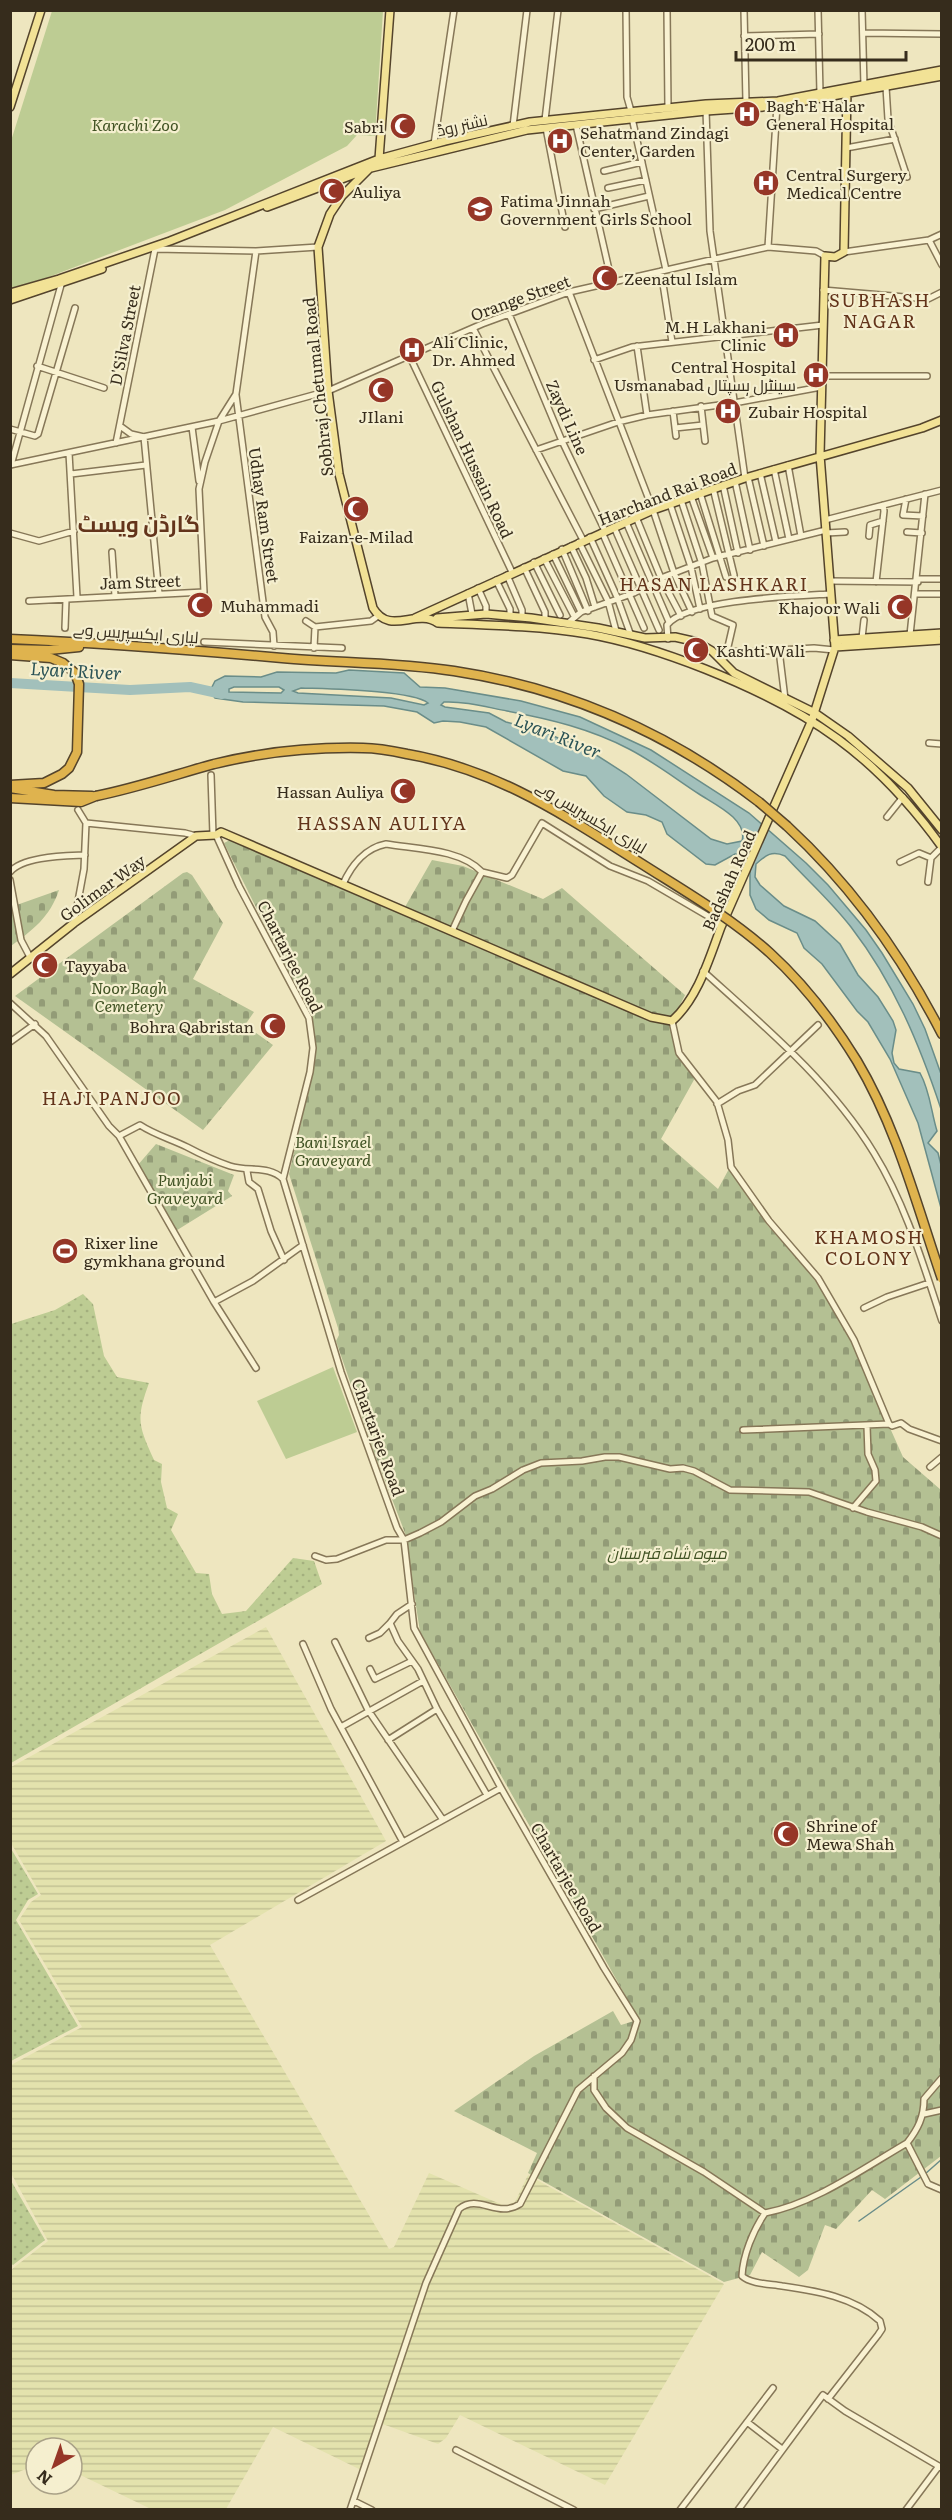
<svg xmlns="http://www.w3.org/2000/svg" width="952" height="2520" viewBox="0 0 952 2520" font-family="Literata,Cairo,serif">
	<defs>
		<pattern id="farmland-rules" width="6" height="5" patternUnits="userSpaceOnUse" patternTransform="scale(1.5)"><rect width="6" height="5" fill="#e3e2ad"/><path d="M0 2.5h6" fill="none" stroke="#c3c294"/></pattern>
		<pattern id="grass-dots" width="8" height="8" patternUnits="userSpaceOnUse" patternTransform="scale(1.5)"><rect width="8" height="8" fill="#bdcc93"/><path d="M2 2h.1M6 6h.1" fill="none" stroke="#a3af7e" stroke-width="1.8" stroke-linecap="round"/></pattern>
		<pattern id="cemetery-stones" width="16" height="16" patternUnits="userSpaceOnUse" patternTransform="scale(1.5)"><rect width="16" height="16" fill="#b4c093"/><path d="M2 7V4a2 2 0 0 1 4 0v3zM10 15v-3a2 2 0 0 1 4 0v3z" fill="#939c77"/></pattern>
	</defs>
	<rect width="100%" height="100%" fill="#eee6bf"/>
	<path fill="url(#farmland-rules)" d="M 266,1627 L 386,1841 L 210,1945 L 389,2249 L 394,2247 L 429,2173 L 505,2206 L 515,2202 L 528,2175 L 724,2284 L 605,2485 L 460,2415 L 446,2438 L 438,2444 L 377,2422 L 361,2470 L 273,2427 L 226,2509 L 151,2509 L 72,2471 L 72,2448 L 36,2448 L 36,2465 L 11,2475 L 11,2267 L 12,2269 L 48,2241 L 11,2173 L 11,2065 L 82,2027 L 19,1920 L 31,1902 L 41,1895 L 11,1843 L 11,1767 Z"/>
	<path fill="url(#grass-dots)" d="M 83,1294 L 93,1304 L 104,1356 L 117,1377 L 149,1383 C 136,1419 138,1425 154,1460 L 162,1464 L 161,1482 L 167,1508 L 178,1514 L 171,1530 L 196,1573 L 209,1574 L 212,1594 L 222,1614 L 246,1611 L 293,1558 L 314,1561 L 322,1584 L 11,1763 L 11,1324 L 55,1310 Z
		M 10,1847 L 38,1894 L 28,1900 L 16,1920 L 78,2026 L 11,2061 Z
		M 10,2179 L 45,2240 L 13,2265 L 10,2263 Z"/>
	<path fill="url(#cemetery-stones)" d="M 230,840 L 405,907 L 432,860 L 463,866 L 543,899 L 562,888 L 685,995 L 675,1015 L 669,1018 L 677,1053 L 695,1078 L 661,1139 L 718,1189 L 730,1167 L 768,1226 L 814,1276 L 851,1341 L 903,1457 L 941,1490 L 941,2156 L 885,2199 L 872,2190 L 836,2229 L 825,2225 L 808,2270 L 799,2277 L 762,2252 L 750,2275 L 724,2282 L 528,2173 L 537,2153 L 454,2111 L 534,2056 L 613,2011 L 621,2025 L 634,2021 L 633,2009 L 420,1632 L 405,1533 L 374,1452 L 336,1341 L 339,1335 L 338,1328 L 289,1174 L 313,1071 L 315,1049 L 311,1018 L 224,843 Z
		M 187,872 L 192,875 L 223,923 L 193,979 L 254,1012 L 245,1025 L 273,1045 L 203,1130 L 15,996 L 183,873 Z
		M 59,890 C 50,917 33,930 11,946 L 11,907 Z
		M 156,1144 L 234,1175 L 228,1191 L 232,1196 L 174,1232 L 137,1166 Z"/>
	<path fill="#bdcc93" d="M 52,11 L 383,11 L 375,136 L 357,135 L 347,146 L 225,210 L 46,278 L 11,288 L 10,144 Z
		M 333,1367 L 357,1432 L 286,1459 L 257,1401 Z"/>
	<path fill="#a2c0bb" stroke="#6a8d89" stroke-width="1.5" fill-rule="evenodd" d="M 349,670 L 404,673 L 420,687 L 445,688 L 521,701 L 580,717 L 651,750 L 749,813 L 806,863 L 828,885 L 866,930 L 882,953 L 913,1004 L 925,1029 L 941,1074 L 941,1109 C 919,1043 894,983 851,927 C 831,901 807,880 785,856 C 772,850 766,855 756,864 L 755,877 L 760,885 L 784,906 L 815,921 L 840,944 L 858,975 L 878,997 L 893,1021 L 896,1030 L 892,1053 L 894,1063 L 899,1069 L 920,1073 C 930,1091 931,1111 937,1131 L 928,1143 L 938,1153 L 941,1165 L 941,1208 L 918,1123 L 890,1059 L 868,1022 L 857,1011 L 822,964 L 804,948 L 797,933 L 769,920 L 756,909 L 750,895 L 750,860 L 743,854 L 735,854 L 715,865 L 706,864 L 667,834 L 662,822 L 646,815 L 627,812 L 604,796 L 586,776 L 563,771 L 486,727 L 460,722 L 443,721 L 434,723 L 417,712 L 384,706 L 243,702 L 215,698 L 210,691 L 215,681 L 225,676 L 261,677 L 277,672 L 336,673 ZM 234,687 L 279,687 L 284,690 L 281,693 L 229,692 L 229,689 ZM 301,688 C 326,689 412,690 428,703 L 424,705 L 391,698 L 298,693 L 293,691 ZM 444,702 C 465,701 486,707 507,711 C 550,719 591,729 629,749 C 654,762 676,779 699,794 C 714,804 748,819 742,841 L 727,844 L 711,839 L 626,774 L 590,751 L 541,731 L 506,722 L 489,713 L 445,707 L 441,705 Z"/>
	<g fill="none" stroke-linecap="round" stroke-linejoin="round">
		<path stroke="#6a8d89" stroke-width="1.5" d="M 925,2174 L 942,2159
			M 859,2221 L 921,2177"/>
		<path stroke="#a2c0bb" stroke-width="10" d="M 10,683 L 130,690 L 190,687 L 222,694"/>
		<defs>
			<path id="minor" d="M 626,10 L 627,97 L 631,111
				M 667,10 L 668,108
				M 744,10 L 746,102
				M 818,10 L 820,93
				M 862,10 L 864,86
				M 863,33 L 942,34
				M 744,36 L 819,34
				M 886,87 L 888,119 L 907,177
				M 706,110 L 710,231 L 745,478
				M 632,118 L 666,270
				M 545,120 L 558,10
				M 576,125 L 612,283
				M 513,126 L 527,10
				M 546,128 L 565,227
				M 434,144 L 454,10
				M 846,148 L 895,139
				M 604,171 L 642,162
				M 608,188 L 646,180
				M 594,209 L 649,196
				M 929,240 L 942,265
				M 768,247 L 777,105
				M 844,252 L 929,240 L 942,234
				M 661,271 L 672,342
				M 823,290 L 928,299 L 942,292
				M 569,292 L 653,510 L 674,573 L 692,612
				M 509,314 L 562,441 L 605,531
				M 473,328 L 583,540
				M 637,346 L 647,415
				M 410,357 L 512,572
				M 594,360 L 632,347 L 823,325
				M 37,366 L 104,388
				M 822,376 L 927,376
				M 236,395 L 265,617 L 273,632 L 274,646
				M 701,406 L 705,441
				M 673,411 L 676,436
				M 120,426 L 131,434 L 144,437 L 159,594
				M 192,427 L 199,481
				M 675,428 L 703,425
				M 10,429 L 35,436 L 38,434 L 75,308
				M 116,443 L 155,249 L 256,251 L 318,247
				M 536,450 L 618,422 L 647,415 L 734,403 L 821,387
				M 69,453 L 77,597
				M 10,465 L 219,421 L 328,391 L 482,324 L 569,292 L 768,247 L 816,251 L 825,256
				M 11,465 L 61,285 L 60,281
				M 788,465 L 801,536
				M 774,469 L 789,539
				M 760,473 L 776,542
				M 71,474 L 146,465
				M 748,477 L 764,546
				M 735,481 L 750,550
				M 723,485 L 738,553
				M 713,488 L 734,575
				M 700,493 L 726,577
				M 691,496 L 713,558
				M 906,499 L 903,515 L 923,516
				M 681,500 L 702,564 L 712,616 L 733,625 L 727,651 L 722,661
				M 670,504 L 691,567 L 700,609
				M 636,517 L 661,578 L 681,616
				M 825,520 L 942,490
				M 626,522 L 669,622
				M 614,527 L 659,630
				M 602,532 L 644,628
				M 907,532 L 922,533
				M 10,533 L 39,541 L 74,531
				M 826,533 L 845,532
				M 869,536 L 870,525 L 883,521
				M 590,537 L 617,597 L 630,633
				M 579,542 L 608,601 L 616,631
				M 571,546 L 586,578 L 595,607
				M 562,549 L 588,611
				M 112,552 L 115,596
				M 553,554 L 581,612
				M 544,558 L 574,616
				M 534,562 L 560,615
				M 524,567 L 545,612 L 545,619
				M 507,575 L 522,610 L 522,617
				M 918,579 L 942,579
				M 496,580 L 510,609 L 510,616
				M 830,581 L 918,582
				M 876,582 L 884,511 L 883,505
				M 478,588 L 486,606 L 486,614
				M 468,593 L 472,614
				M 915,594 L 942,594
				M 29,601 L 204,592 L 199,489 L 205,462 L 219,421 L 236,394 L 256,251
				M 306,621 L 315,627 L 371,621 L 378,616
				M 568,623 L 581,612 L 634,593 L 661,578 L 713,558 L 826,530
				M 65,628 L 66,600
				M 910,635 L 925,494
				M 862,638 L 864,620
				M 668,639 L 667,625 C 687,599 797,596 831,594
				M 204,642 L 342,648
				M 314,648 L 315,627
				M 779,650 L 785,699
				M 727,651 L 745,652 L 814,648 L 834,650
				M 929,743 L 942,744
				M 211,775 L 213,835
				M 887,817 L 903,797
				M 86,823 L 185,833 L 196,836
				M 216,835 L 239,886 L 309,1018 L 313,1048 L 310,1072 L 283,1179 L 341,1372 L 397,1528 L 404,1540 L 414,1628 L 501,1788 L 604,1968 L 637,2021 L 631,2040 L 622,2053 L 578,2090 L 520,2204 C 497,2219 479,2193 459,2209 L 426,2283 L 350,2510
				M 900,862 L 919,853 L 931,858
				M 10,872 C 23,856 66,856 85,855
				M 10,880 L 21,940 L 31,959
				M 928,882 L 931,858 L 942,847
				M 343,884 C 351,866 365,848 386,844 C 416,849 461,849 482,872
				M 74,923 L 84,869 L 86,823 L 78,810
				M 452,931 L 466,901 L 482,872 L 507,878 L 512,875 L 542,823 L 610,866 L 648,881 L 713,919 L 721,927
				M 703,971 C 765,1027 830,1081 874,1153 C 906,1205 923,1264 942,1321
				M 10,1003 L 46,1036 L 109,1126 L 119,1136 L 214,1302 L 256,1368
				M 672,1021 L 679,1053 L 717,1102 L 728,1140 L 731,1167 L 769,1221 L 818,1278 L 854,1340 L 889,1424
				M 10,1042 L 35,1024
				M 717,1104 L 738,1091 L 755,1085 L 818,1025
				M 119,1136 L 140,1125 C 155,1135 171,1139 187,1147 C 202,1155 215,1161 230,1166 C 249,1172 269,1165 283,1179
				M 247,1171 L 249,1182 L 258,1189 L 271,1231 L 284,1260
				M 214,1302 L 253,1281 L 303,1245
				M 864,1308 L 887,1297 L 929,1283
				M 743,1430 L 889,1424 L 892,1426 L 901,1423 L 909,1429 L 942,1441
				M 930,1467 L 942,1457
				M 853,1508 L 876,1481 L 875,1470 L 868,1454 L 867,1426
				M 315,1556 L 326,1560 L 337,1559 L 386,1540 L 404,1540 L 420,1533 L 441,1522 L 475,1496 L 492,1489 L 523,1470 L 541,1463 L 582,1461 L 605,1457 L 619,1457 L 670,1469 L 683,1468 L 694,1471 L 730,1490 L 809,1492 L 867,1512 L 922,1527 L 942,1536
				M 412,1604 L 397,1614 L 390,1623 L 398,1641 L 418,1669 L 437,1709 L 487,1795
				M 369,1638 L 380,1633 L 390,1623
				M 335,1642 L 368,1710 L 443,1820
				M 303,1644 L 331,1709 L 403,1842
				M 370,1669 L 375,1679 L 412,1661
				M 341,1727 L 423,1681
				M 388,1740 L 437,1709
				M 298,1900 L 501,1788
				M 594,2076 L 594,2090 L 606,2108 L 627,2128 L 704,2172 L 765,2213 C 814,2204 864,2168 907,2143 C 918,2129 924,2117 924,2099 L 942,2078
				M 924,2114 L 942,2110
				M 907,2143 L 928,2184 L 942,2190
				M 765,2213 C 753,2231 743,2255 742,2276 C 751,2284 770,2284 782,2286 C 817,2291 854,2297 880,2321 L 882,2329 L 878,2335 L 828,2399
				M 747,2422 L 782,2449
				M 456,2450 L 574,2510
				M 354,2501 L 372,2510
				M 680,2510 L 773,2388
				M 738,2510 L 823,2395 L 845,2411 L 942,2468
				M 906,2510 L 939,2466"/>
			<path id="major" d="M 390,10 L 379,159 L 342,196 L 330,214 L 318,247 L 328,391 L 339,474 L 373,608 C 390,636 416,608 438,623 C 488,625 538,626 588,634 C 628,641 667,654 705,669 C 810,711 875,754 942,847
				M 10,107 L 41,10
				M 267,207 L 371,168 L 527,130 L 706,111 L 777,106 L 942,76
				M 10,293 L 59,279 L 170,241 L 379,159 L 445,141 L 530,122 L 706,104 L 778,101 L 942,70
				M 10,300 L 102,269
				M 415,618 L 653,510 L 745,478 L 922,428 L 942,420
				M 435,621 L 437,618 L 486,614 L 531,618 L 598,628 L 645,638 L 675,637 L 697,642 L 712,651 L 734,673 L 815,713 L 848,736 L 908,788 L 942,830
				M 834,640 L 942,633
				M 835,647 L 942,640
				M 10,974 L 74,923 L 196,836 L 216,835 L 221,832 L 651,1017 L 672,1021 C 698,998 709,959 721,927 L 812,720 L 835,647 L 820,455 L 825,256 L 835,257 L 844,252 L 847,90"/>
			<path id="highway" d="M 10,639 C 101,643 192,650 282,658 C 339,663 397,662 454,671 C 566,688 669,733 759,802
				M 10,649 L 49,650 L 79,647
				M 10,655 L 51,658 L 63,663 L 75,673 L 79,684 L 77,752 L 69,768 L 62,774 L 44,783 L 10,785
				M 10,788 L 54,795 L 92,796
				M 10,798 L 81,802 L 96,796
				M 787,826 C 851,885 902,956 942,1034"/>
		</defs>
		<use href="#minor" stroke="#867758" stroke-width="8"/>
		<use href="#major" stroke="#54442c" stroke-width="10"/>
		<use href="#highway" stroke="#54442c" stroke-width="11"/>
		<use href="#minor" stroke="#f9f2d2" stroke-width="5"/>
		<use href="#major" stroke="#f2e296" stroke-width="7"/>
		<use href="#highway" stroke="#dfb34e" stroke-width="8"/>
		<defs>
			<path id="highway-bridge" d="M 96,796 C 136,788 174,775 214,764 C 263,752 313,747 363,748 C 377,748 393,751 407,754 C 499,770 565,816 642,864 C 686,892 731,918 770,953 C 804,984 833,1022 857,1061 C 897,1128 917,1206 942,1279
				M 759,802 L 787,826"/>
		</defs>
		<use href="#highway-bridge" stroke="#54442c" stroke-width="11" stroke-linecap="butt"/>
		<use href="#highway-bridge" stroke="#dfb34e" stroke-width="8"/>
	</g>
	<defs>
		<symbol id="hospital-disc" viewBox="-11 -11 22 22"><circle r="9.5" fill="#963627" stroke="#f5efcf"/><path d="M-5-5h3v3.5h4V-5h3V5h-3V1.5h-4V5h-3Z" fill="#fff"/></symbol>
		<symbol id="mosque-disc" viewBox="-11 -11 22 22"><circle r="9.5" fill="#963627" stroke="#f5efcf"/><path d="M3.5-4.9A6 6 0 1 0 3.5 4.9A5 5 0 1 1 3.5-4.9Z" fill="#fff"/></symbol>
		<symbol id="university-disc" viewBox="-11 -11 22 22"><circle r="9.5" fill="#963627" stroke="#f5efcf"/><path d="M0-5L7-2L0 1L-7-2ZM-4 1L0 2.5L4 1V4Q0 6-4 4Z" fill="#fff"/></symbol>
		<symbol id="stadium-disc" viewBox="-11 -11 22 22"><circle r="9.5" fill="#963627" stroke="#f5efcf"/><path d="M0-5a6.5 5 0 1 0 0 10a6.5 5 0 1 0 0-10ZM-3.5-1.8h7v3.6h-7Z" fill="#fff"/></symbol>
	</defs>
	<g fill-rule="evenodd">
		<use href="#hospital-disc" x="732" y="99" width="30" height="30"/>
		<use href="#mosque-disc" x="388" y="111" width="30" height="30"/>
		<use href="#hospital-disc" x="545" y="126" width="30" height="30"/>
		<use href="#hospital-disc" x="751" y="168" width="30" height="30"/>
		<use href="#mosque-disc" x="317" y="176" width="30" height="30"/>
		<use href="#university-disc" x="465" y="194" width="30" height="30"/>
		<use href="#mosque-disc" x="590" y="263" width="30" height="30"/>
		<use href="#hospital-disc" x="771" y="320" width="30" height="30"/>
		<use href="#hospital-disc" x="397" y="335" width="30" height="30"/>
		<use href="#hospital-disc" x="801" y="360" width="30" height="30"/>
		<use href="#mosque-disc" x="366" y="375" width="30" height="30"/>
		<use href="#hospital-disc" x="713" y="396" width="30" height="30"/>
		<use href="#mosque-disc" x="341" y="494" width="30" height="30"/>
		<use href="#mosque-disc" x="185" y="590" width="30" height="30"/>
		<use href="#mosque-disc" x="885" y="592" width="30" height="30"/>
		<use href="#mosque-disc" x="681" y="635" width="30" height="30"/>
		<use href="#mosque-disc" x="388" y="776" width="30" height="30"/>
		<use href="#mosque-disc" x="30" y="950" width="30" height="30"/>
		<use href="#mosque-disc" x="258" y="1011" width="30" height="30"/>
		<use href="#stadium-disc" x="50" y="1236" width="30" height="30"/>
		<use href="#mosque-disc" x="771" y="1819" width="30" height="30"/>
	</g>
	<g text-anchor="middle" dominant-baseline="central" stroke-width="4.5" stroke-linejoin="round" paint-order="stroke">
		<g font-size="16" fill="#362c1c" stroke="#f5efcf" text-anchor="start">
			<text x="766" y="105">Bagh E Halar<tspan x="766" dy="18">General Hospital</tspan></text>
			<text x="384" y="126" text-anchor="end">Sabri</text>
			<text x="580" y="132">Sehatmand Zindagi<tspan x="580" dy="18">Center, Garden</tspan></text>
			<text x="786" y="174">Central Surgery<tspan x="786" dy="18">Medical Centre</tspan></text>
			<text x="352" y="191">Auliya</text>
			<text x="500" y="200">Fatima Jinnah<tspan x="500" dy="18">Government Girls School</tspan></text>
			<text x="624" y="278">Zeenatul Islam</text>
			<text x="766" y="326" text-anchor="end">M.H Lakhani<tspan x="766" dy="18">Clinic</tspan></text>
			<text x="432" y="341">Ali Clinic,<tspan x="432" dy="18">Dr. Ahmed</tspan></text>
			<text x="796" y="366" text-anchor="end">Central Hospital<tspan x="796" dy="18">Usmanabad سینٹرل ہسپتال</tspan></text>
			<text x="748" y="411">Zubair Hospital</text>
			<text x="381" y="416" text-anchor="middle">JIlani</text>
			<text x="356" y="536" text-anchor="middle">Faizan-e-Milad</text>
			<text x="220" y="605">Muhammadi</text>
			<text x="880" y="607" text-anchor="end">Khajoor Wali</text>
			<text x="716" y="650">Kashti Wali</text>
			<text x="384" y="791" text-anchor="end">Hassan Auliya</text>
			<text x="64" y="965">Tayyaba</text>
			<text x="254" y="1026" text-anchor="end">Bohra Qabristan</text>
			<text x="84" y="1242">Rixer line<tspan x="84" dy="18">gymkhana ground</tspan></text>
			<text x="806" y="1825">Shrine of<tspan x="806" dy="18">Mewa Shah</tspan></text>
		</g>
		<g font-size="16" font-style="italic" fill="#405223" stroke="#f5efcf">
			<text x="135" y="124">Karachi Zoo</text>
			<text x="129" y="987">Noor Bagh<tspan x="129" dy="18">Cemetery</tspan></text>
			<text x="333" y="1141">Bani Israel<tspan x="333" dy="18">Graveyard</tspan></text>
			<text x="185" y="1179">Punjabi<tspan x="185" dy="18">Graveyard</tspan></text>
			<text x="667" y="1552">میوہ شاہ قبرستان</text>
		</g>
		<g font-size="16" fill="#362c1c" stroke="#f5efcf">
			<text transform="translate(462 124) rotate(-13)">نشتر روڈ</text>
			<text transform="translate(520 297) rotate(-20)">Orange Street</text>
			<text transform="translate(124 335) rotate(-79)">D'Silva Street</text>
			<text transform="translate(317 387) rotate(-96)">Sobhraj Chetumal Road</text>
			<text transform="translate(568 417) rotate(66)">Zaydi Line</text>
			<text transform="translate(473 459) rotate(65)">Gulshan Hussain Road</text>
			<text transform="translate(667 493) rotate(-21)">Harchand Rai Road</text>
			<text transform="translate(265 515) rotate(82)">Udhay Ram Street</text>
			<text transform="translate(140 581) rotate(-2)">Jam Street</text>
			<text transform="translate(136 632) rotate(4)">لیاری ایکسپریس وے</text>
			<text transform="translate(592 816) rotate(31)">لیاری ایکسپریس وے</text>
			<text transform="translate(728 880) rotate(-66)">Badshah Road</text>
			<text transform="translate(102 887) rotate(-36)">Golimar Way</text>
			<text transform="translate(291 956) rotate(63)">Chartarjee Road</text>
			<text transform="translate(379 1437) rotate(70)">Chartarjee Road</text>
			<text transform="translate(567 1877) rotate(60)">Chartarjee Road</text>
		</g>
		<g font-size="18" letter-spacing="1.5" fill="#63341b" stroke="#f5efcf">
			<text x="880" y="299">SUBHASH<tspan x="880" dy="21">NAGAR</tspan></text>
			<text x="714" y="583">HASAN LASHKARI</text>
			<text x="382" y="822">HASSAN AULIYA</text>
			<text x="112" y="1097">HAJI PANJOO</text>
			<text x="869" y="1236">KHAMOSH<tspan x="869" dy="21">COLONY</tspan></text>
		</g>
		<g font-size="18" font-style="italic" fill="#2b5356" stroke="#f5efcf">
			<text transform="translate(76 670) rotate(3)">Lyari River</text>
			<text transform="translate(558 735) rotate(22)">Lyari River</text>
		</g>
		<g font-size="22" font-weight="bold" fill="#63341b" stroke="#f5efcf">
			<text x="139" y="522">گارڈن ویسٹ</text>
		</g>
	</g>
	<rect width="952" height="2520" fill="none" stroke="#362c1c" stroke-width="24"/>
	<g transform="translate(54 2466) rotate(220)"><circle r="28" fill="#f5efcf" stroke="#a9a187" stroke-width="1.5"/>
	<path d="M0-4.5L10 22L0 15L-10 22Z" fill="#963627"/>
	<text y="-9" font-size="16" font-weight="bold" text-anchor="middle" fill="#362c1c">N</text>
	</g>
	<path d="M736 51v9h170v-9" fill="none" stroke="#362c1c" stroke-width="3"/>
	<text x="745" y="51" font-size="18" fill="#362c1c" stroke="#f5efcf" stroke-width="4.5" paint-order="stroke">200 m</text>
</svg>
